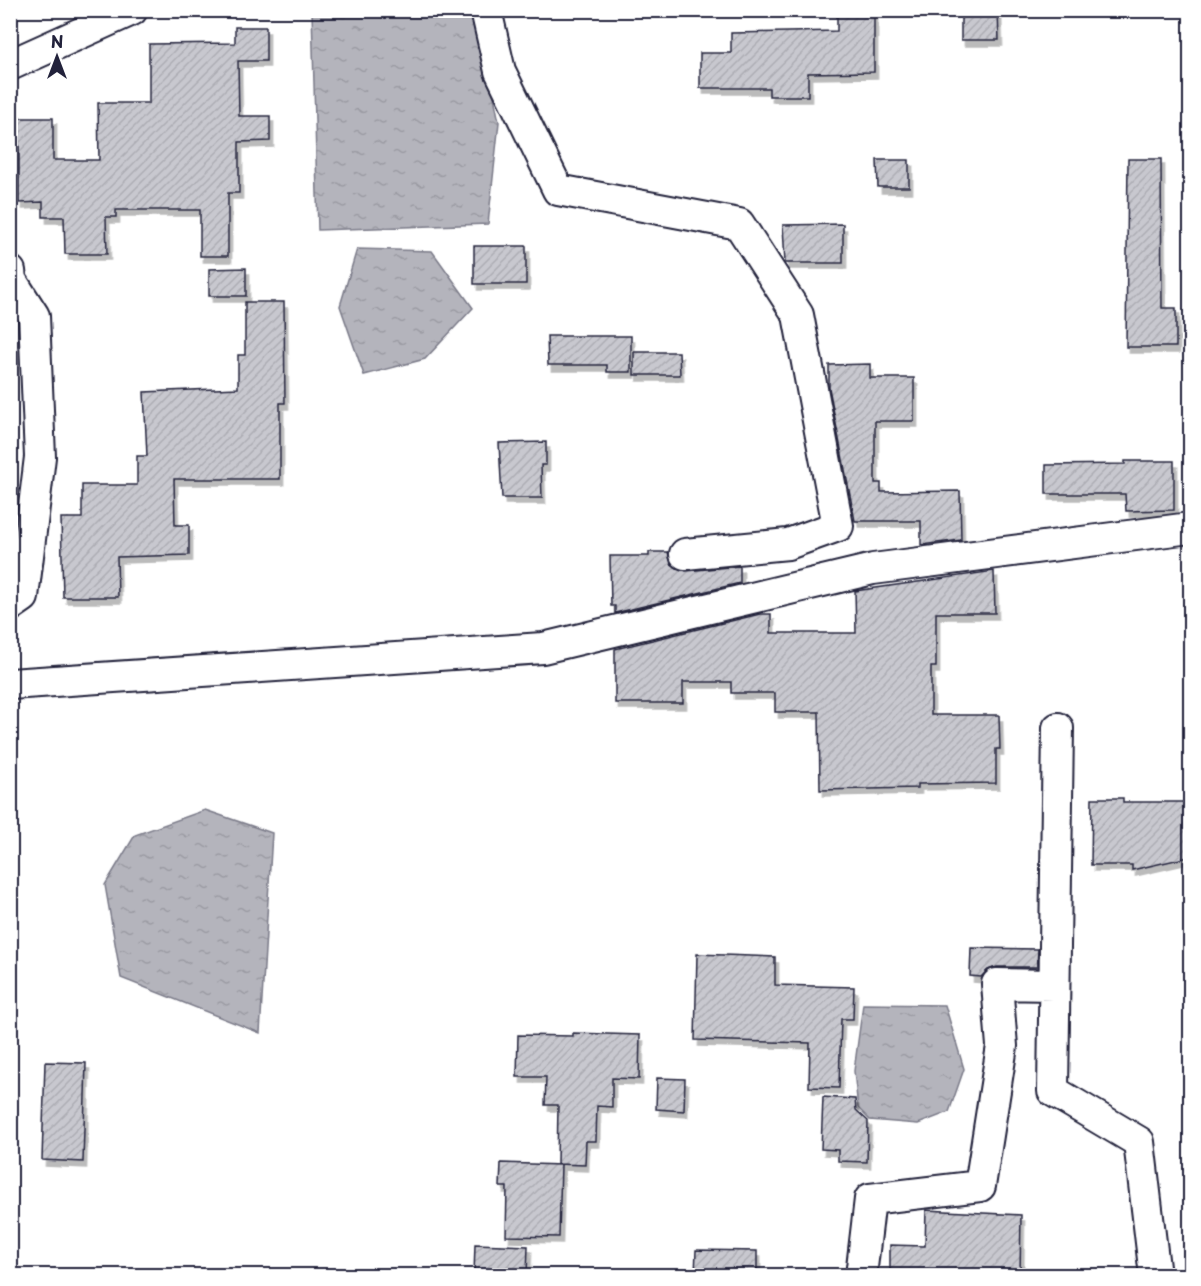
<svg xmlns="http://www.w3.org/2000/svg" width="1201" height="1286" viewBox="0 0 1201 1286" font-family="'Playpen Sans',sans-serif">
	<defs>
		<pattern id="water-ripples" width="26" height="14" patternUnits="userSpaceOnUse" patternTransform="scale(1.5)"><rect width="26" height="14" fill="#b4b4bc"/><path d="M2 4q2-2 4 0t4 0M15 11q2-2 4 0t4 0" fill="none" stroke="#9a9aa2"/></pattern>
		<pattern id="building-hatch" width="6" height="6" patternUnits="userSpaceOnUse" patternTransform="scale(1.5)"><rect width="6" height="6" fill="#c8c8cf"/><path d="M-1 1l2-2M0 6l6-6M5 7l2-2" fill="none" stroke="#acacb3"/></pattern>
		<filter id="shadow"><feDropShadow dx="3.5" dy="6" stdDeviation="0" flood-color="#0004"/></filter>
	</defs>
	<rect width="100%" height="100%" fill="#fff"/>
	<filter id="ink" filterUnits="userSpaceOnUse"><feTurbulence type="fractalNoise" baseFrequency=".0167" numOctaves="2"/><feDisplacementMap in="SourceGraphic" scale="12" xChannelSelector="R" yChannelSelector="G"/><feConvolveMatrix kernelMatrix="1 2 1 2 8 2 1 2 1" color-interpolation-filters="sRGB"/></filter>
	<g filter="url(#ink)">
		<path fill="url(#water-ripples)" stroke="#7a7a88" stroke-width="1.5" d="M 312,11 L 477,11 L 499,122 L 488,224 L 318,230 Z
			M 357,249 L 432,251 L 473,308 L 425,359 L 364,375 L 340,306 Z
			M 205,810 L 272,833 L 260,1033 L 121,978 L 105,885 L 135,835 Z
			M 863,1004 L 945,1005 L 964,1069 L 949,1112 L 918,1124 L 870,1120 L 858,1108 L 854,1071 Z"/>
		<path fill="url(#building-hatch)" stroke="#22223b" stroke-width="1.5" filter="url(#shadow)" d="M 837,10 L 874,10 L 874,72 L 808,73 L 808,96 L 769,96 L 769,88 L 700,88 L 700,53 L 731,53 L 731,33 L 837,31 Z
			M 961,10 L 998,10 L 999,40 L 961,40 Z
			M 235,27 L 266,27 L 266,61 L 238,61 L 239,116 L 270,116 L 270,141 L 239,142 L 239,193 L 228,193 L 228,256 L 200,256 L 200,210 L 116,210 L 116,217 L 106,217 L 107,254 L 65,254 L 64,217 L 43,217 L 43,202 L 19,203 L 19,145 L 15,145 L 15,118 L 53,118 L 53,160 L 99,160 L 98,103 L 149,103 L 149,44 L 235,43 Z
			M 1128,159 L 1161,159 L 1162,308 L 1176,308 L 1176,347 L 1126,347 Z
			M 877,160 L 909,160 L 909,187 L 878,187 Z
			M 843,224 L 843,263 L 785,263 L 783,225 Z
			M 474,246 L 526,246 L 526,284 L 474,284 Z
			M 246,268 L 246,296 L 209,296 L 209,269 Z
			M 245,302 L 284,302 L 285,403 L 280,403 L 280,479 L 174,479 L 175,525 L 189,525 L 189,555 L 117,557 L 118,597 L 63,597 L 61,518 L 82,518 L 82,485 L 137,485 L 137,456 L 147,456 L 144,392 L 238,388 L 238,355 L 245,355 Z
			M 547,336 L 631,336 L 631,372 L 607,372 L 607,365 L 548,365 Z
			M 634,352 L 679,352 L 680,375 L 634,375 Z
			M 870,364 L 870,378 L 914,378 L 914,421 L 875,421 L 875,483 L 881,483 L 881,492 L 960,491 L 961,540 L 921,545 L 921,521 L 855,521 L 829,388 L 829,365 Z
			M 546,442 L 546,465 L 541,465 L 542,498 L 502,498 L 499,443 Z
			M 1125,461 L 1174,461 L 1174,510 L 1126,511 L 1125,494 L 1046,494 L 1046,465 L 1125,464 Z
			M 649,552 L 668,552 L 671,564 L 686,571 L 740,566 L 740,583 L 615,613 L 615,606 L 611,606 L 610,556 L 649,556 Z
			M 994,571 L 995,613 L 936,613 L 936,667 L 931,667 L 931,715 L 999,715 L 1000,749 L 996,749 L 996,783 L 918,784 L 918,788 L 820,790 L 819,712 L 775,712 L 775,693 L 731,693 L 731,682 L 683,682 L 683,703 L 615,703 L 615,649 L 760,614 L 771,614 L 771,633 L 856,633 L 855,591 Z
			M 1092,798 L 1123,798 L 1123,802 L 1189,802 L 1189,857 L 1132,870 L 1132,865 L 1091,865 Z
			M 971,948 L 1038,949 L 1037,967 L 997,967 L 988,970 L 981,977 L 970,976 Z
			M 697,954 L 775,957 L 775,985 L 854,987 L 853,1019 L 841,1019 L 839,1088 L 809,1087 L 810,1043 L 695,1040 Z
			M 573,1033 L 640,1035 L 639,1079 L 612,1078 L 612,1107 L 597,1106 L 596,1141 L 586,1141 L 585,1165 L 557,1164 L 558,1105 L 545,1105 L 546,1077 L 517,1077 L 518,1035 L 573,1036 Z
			M 45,1062 L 86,1063 L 83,1162 L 42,1160 Z
			M 657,1078 L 685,1079 L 684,1111 L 656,1109 Z
			M 823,1097 L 855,1099 L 856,1110 L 868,1121 L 867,1162 L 838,1161 L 838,1150 L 821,1149 Z
			M 501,1163 L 561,1165 L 559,1237 L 506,1236 L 507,1187 L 500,1187 Z
			M 926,1210 L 1021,1215 L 1020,1275 L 890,1275 L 890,1245 L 925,1246 Z
			M 475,1244 L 528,1246 L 527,1275 L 474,1275 Z
			M 696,1250 L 757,1251 L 757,1275 L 695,1275 Z"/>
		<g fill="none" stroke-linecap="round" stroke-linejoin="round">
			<defs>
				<path id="minor" d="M 486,10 L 500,71 L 558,190 L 739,224 L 798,315 L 838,526 L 788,544 L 685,554
					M 10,65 L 132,10
					M 10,271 L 11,280 L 34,316 L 40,457 L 23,597 L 10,606
					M 10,684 L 543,648 L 873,569 L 1190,528
					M 1058,728 L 1053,1091 L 1139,1142 L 1155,1276
					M 861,1276 L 870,1199 L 980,1186 L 1002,1046 L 997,984 L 1054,985"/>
			</defs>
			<use href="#minor" stroke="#22223b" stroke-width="34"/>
			<use href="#minor" stroke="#fff" stroke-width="30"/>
		</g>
	</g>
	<rect width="1201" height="1286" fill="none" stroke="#fff" stroke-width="36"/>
	<rect x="18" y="18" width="1165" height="1250" fill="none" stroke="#22223b" stroke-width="2" filter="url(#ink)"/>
	<g transform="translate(57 57)" stroke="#ffffff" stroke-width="4.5" paint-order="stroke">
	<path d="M0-4.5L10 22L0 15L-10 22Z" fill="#22223b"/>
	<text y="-9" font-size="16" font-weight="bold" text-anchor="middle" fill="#22223b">N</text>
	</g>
</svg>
